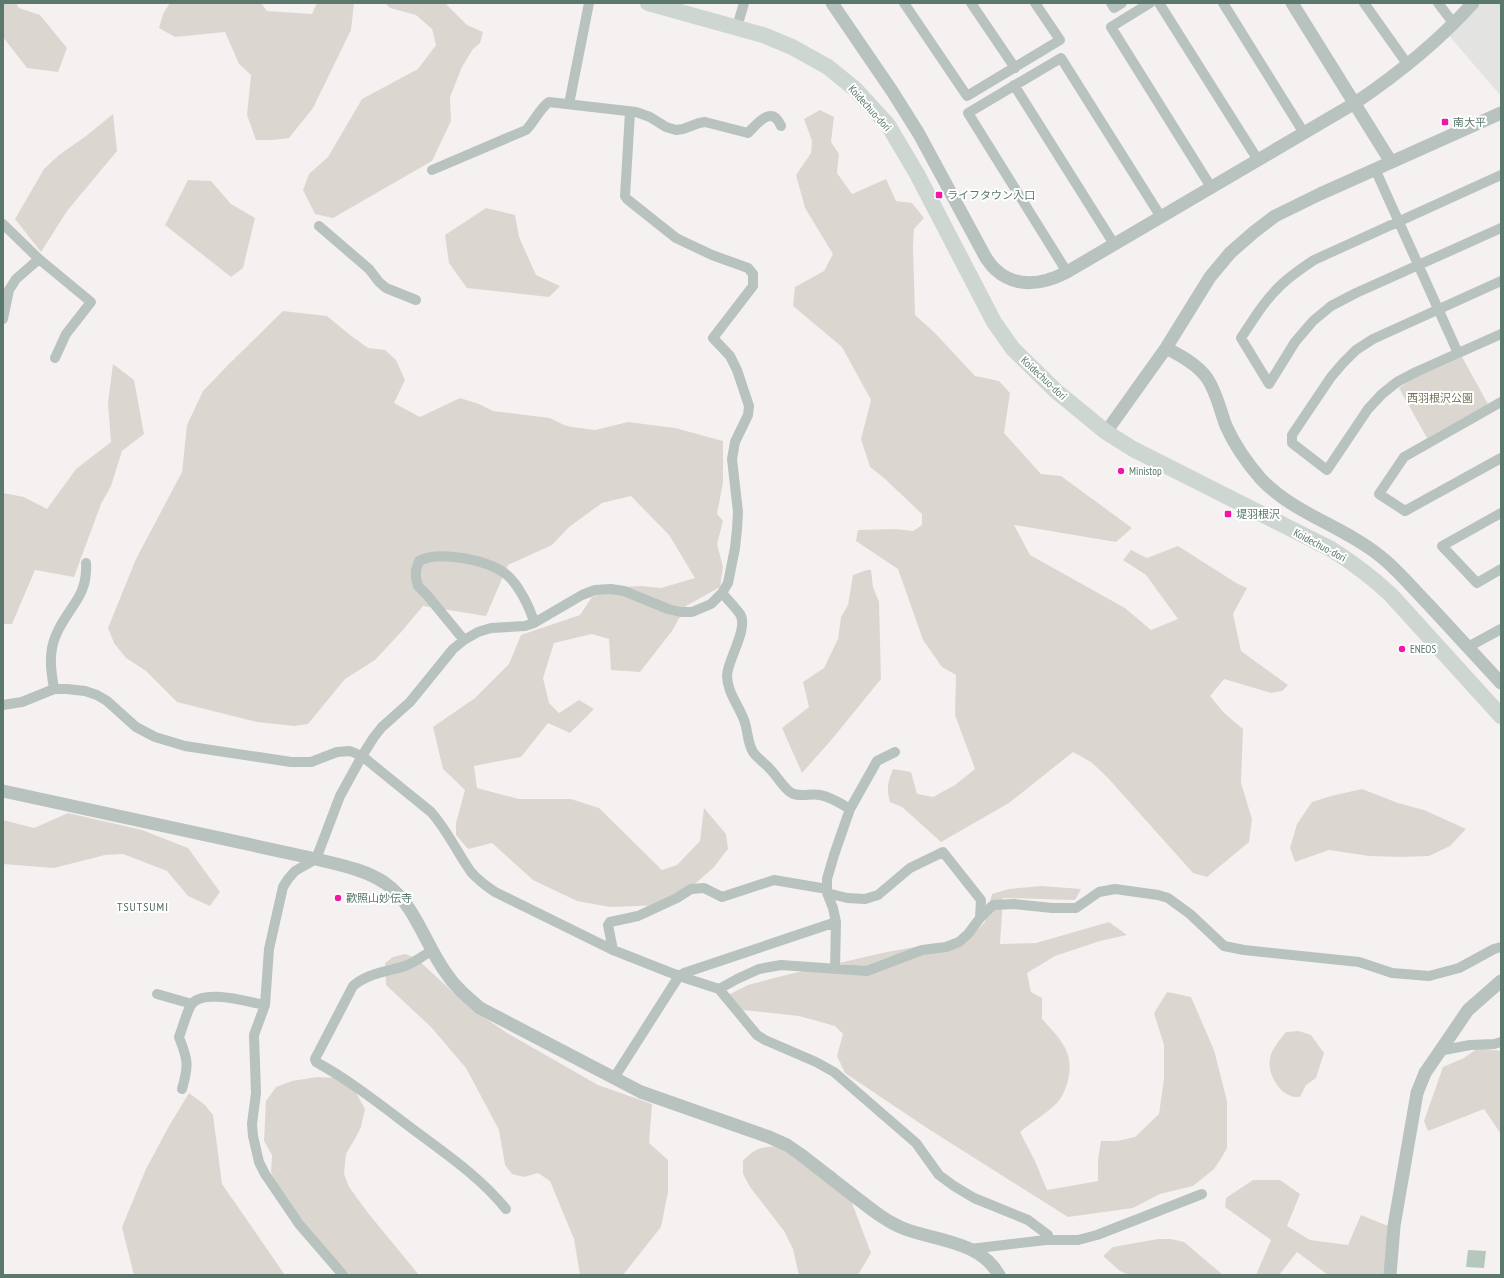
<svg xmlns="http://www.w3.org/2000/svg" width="1504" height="1278" viewBox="0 0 1504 1278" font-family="'PT Sans Narrow','Noto Sans JP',sans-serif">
	<rect width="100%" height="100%" fill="#f5f1f1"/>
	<path fill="#e3e3e2" d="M 1482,3 L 1501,3 L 1501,96 L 1445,31 Z"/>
	<path fill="#dbd7d0" d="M 3,3 L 16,3 L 19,8 L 40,15 L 67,48 L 58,72 L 27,68 L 3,37 Z
		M 170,3 L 261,3 L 267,11 L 312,14 L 317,3 L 354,3 L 351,30 L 313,108 L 289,138 L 273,140 L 256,140 L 247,115 L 251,75 L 239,64 L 225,32 L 175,37 L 159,28 L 163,14 Z
		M 385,3 L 445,3 L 467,25 L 483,32 L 480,43 L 473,49 L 462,67 L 450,97 L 451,121 L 432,161 L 333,218 L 315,214 L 303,190 L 309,174 L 328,157 L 362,99 L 418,69 L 436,45 L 432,29 L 416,15 L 390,8 Z
		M 820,110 L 834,117 L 831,142 L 839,154 L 837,173 L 852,194 L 886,179 L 896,201 L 912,203 L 924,218 L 914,229 L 913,247 L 915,315 L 934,332 L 975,376 L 999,381 L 1010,393 L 1004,433 L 1041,474 L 1061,476 L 1132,528 L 1116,542 L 1014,525 L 1030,555 L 1125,608 L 1151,630 L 1178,619 L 1146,575 L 1123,560 L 1131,550 L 1147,558 L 1178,546 L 1238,584 L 1247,588 L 1233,614 L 1241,651 L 1288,685 L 1282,691 L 1271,693 L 1224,679 L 1210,696 L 1224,713 L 1243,729 L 1241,783 L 1252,819 L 1249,842 L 1207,877 L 1193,873 L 1108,778 L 1091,762 L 1073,752 L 1009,803 L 941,842 L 902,807 L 890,802 C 886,788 888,782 893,769 L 911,772 L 917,794 L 933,797 L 955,785 L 975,769 L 955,715 L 956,675 L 942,667 L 923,640 L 898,569 L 856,541 L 858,530 L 896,529 L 913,531 L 922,525 L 922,514 L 884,478 L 870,467 L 861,439 L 871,400 L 842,347 L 793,306 L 795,287 L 824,271 L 833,254 L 805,208 L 796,175 L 811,153 L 812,141 L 804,119 Z
		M 113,114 L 117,151 L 67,211 L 41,252 L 15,219 L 44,169 L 59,155 L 86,136 Z
		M 188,180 L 211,181 L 231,204 L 255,218 L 243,268 L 231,277 L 165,225 Z
		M 486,208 L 515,215 L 519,237 L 536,275 L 560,286 L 549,297 L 467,288 L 449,263 L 445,235 Z
		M 283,311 L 327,316 L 350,335 L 368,348 L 385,350 L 396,360 L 405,380 L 394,403 L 420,417 L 460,398 L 479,404 L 493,411 L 550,418 L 564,425 L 572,427 L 595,430 L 628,422 L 675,428 L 723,441 L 723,483 L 717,514 L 723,521 L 717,544 L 723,567 L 720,587 L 686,606 L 672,631 L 640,672 L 611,670 L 609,639 L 592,634 L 554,643 L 543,678 L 549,703 L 559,713 L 579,700 L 594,709 L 570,733 L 548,723 L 521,757 L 474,766 L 477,788 L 519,799 L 571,799 L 599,808 L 662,870 L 677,865 L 700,841 L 704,808 L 726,834 L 728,849 L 714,867 L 696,883 L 664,905 L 610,907 L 577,901 L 533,880 L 492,843 L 468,849 L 456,835 L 456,823 L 465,790 L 443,769 L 433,727 L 475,698 L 509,664 L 521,635 L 580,615 L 592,597 L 617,587 L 642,586 L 661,588 L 695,578 L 669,535 L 631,496 L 602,503 L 569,527 L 552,545 L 508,565 L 486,616 L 423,606 L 402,631 L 375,660 L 345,679 L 308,724 L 294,726 L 257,722 L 177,702 L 146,671 L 126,658 L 114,643 L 108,628 L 136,559 L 182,472 L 187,425 L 203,391 L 227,366 Z
		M 1462,357 L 1488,404 L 1427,438 L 1399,388 L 1414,378 Z
		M 113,364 L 134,380 L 144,434 L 122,451 L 111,486 L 101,504 L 74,577 L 35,570 L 12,624 L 3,624 L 3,493 L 24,497 L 47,509 L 76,469 L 111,442 L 108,403 Z
		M 867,570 L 871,570 L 873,587 L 879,602 L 881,679 L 833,738 L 802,773 L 782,728 L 809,707 L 803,682 L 824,668 L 838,639 L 841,617 L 848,605 L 853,575 Z
		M 1362,789 L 1398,803 L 1424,810 L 1466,829 L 1450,846 L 1429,856 L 1401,857 L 1369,856 L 1329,850 L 1295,862 L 1290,848 L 1297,824 L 1312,802 L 1331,796 Z
		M 68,813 L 142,830 L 188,848 L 220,892 L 210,906 L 188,896 L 167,871 L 123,854 L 105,855 L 54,868 L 3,864 L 3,820 L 34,828 Z
		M 1042,886 L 1081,889 L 1075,900 L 1003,898 L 1000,944 L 1036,943 L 1109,922 L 1127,935 L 1100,941 L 1055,956 L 1027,973 L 1031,992 L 1042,998 L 1042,1019 C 1061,1040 1076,1053 1067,1084 C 1065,1090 1062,1098 1057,1103 C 1046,1114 1032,1122 1020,1132 L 1035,1161 L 1047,1190 L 1098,1181 L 1098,1160 L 1101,1141 L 1117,1141 L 1135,1137 L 1159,1114 L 1164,1079 L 1164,1045 L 1154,1013 L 1167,992 L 1191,997 L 1214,1050 L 1227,1101 L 1227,1148 L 1222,1157 L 1214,1169 L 1193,1186 L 1160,1194 L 1133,1208 L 1068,1217 L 930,1130 L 845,1073 L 837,1056 L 843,1034 L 835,1026 L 799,1016 L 733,1009 L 728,995 L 748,985 L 786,975 L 887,952 L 926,945 L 966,942 L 985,922 L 992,894 L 1009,889 Z
		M 405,954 L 416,958 L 469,1007 L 507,1033 L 598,1085 L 652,1104 L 649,1143 L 668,1160 L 668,1192 L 661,1227 L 623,1275 L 580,1275 L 574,1239 L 550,1181 L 538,1173 L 524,1177 L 512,1174 L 505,1165 L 499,1130 L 466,1068 L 431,1027 L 386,985 L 385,963 L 393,957 Z
		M 1299,1031 L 1311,1035 L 1324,1053 L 1316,1078 L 1306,1085 L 1300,1097 C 1297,1097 1293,1097 1291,1096 C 1277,1092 1267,1071 1270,1058 C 1272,1048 1280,1040 1286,1032 Z
		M 1478,1048 L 1501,1051 L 1501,1134 L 1484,1109 L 1428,1131 L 1424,1121 L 1443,1067 L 1464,1058 Z
		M 317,1077 L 338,1078 L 354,1089 L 365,1109 L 361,1127 L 356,1137 L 346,1154 L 344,1174 L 349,1187 L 368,1213 L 419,1275 L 344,1275 L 282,1197 L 271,1172 L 272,1155 L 264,1141 L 266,1101 L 276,1087 L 292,1081 Z
		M 189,1093 L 205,1105 L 213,1115 L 222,1184 L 285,1275 L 134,1275 L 122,1227 L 146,1169 L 169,1126 Z
		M 786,1146 L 835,1172 L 849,1195 L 871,1253 L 858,1275 L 799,1275 L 793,1249 L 784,1231 L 750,1187 L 743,1174 L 743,1161 C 757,1145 766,1147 786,1146 Z
		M 1253,1180 L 1280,1180 L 1300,1194 L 1287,1226 L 1310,1240 L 1348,1245 L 1361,1215 L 1388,1226 L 1385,1275 L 1328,1275 L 1297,1252 L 1279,1275 L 1256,1275 L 1271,1240 L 1225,1207 L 1226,1198 Z
		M 1158,1239 L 1171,1239 L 1184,1242 L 1223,1275 L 1129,1275 L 1120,1271 L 1103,1256 L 1113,1247 Z"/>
	<path fill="#b5c8bc" d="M 1468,1250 L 1486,1251 L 1484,1268 L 1466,1267 Z"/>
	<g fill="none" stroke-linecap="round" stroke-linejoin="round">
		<path stroke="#b8c2be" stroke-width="10" d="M 904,3 L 967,96 L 1060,40 L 1035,3
			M 971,3 L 1015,68
			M 1111,3 L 1114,8 L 1122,3
			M 1150,3 L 1111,27 L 1211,187
			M 1159,3 L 1258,160
			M 1223,3 L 1304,133
			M 1364,3 L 1408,65
			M 1438,3 L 1454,24
			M 737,27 L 744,3
			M 1014,85 L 1114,244
			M 569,104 L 589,3
			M 1375,169 L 1458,353
			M 432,170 L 526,130 C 534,122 540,108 549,102 L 636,112 L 650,117 L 666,127 L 676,130 L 683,129 L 699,123 L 705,122 L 748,133 C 757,124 772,104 781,126
			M 1501,175 L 1314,260 C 1302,268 1290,276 1280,286 C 1264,301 1253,320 1241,338 L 1269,384 L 1295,342 L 1313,321 L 1331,306 L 1356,293 L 1501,228
			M 3,224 L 39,259 L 91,302 L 66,334 L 55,358
			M 319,226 L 369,269 L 379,282 L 386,288 L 416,300
			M 1067,272 L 968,113 L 1061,58 L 1161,217
			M 1501,281 L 1373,339 L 1356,350 L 1343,363 L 1331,377 L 1292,435 L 1292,443 L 1327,470 L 1368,409 L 1382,394 L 1397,382 L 1416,372 L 1501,334
			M 3,319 L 9,290 L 16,279 L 39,259
			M 1501,402 L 1404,457 L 1379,494 L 1405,511 L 1501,458
			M 1501,513 L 1442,546 L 1477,583 L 1501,569
			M 722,593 C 728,600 735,607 740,614 C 749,628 728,659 727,675 C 727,692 738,704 744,720 C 748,730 747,742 753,752 C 757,758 765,763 770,769 C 777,776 782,786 790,792 C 798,798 811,793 820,795 C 831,797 840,803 850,809 L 834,855 L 827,879 L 827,893 L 833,908 L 836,922 L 835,969
			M 464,640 L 427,595 L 418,586 L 416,578 L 416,570 L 419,561 C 439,550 489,560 507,575 C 518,584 531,609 534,623
			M 1468,647 L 1501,629
			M 54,689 C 51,671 48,653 56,635 C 68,606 88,598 86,563
			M 3,705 L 22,702 L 54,689 L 67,689 L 85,691 L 97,695 L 107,701 L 136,727 L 155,737 L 185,746 L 291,762 L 311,762 L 337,752 L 350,751 L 362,756 L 431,812 C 447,830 457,852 471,872 C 478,880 486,886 495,892 L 613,950 L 679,976 L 614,1078
			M 850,809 L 877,761 L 895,752
			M 827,893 L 847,898 L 865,899 L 878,895 L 910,868 L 943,852 L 981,900 L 980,918
			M 432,950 C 423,956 415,962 405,966 C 386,972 368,973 353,986 L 315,1059 L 316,1062 C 351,1081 382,1106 414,1130 C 446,1154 480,1177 506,1209
			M 613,950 L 608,925 L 610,922 L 638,916 L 677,898 L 691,889 L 704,888 L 722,897 L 774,880 L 827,889
			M 679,976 L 719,989 L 737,979 L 759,969 L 781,965 L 867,971 L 922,950 L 946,947 L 959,942 L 968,934 L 980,918 L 993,905 L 1014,904 L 1052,908 L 1076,908 L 1099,892 L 1115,889 L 1158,895 L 1168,898 L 1190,914 L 1224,946 L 1244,950 L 1359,962 L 1392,973 L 1429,976 L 1459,968 L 1494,949 L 1501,947
			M 679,976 L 684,973 L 836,922
			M 719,989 L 757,1035 L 765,1040 L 816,1062 L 834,1072 L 916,1143 L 939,1175 L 954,1186 L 974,1198 L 1028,1220 L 1048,1235 L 1046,1240
			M 157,994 L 192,1004
			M 1439,1051 L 1470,1045 L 1494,1044 L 1501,1042
			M 182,1089 C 189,1065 188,1060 179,1037 C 183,1027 186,1014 191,1005 C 202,988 248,1002 265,1005
			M 970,1249 L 1046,1240 L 1078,1240 L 1097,1235 L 1202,1194
			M 343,1275 L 299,1224 L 265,1174 L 259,1162 L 253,1136 L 252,1124 L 256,1093 L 254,1035 L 265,1005 L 269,949 L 283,887 L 288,879 L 295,871 L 316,859 L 340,796 L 362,756 L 374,737 L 382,727 L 410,702 L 453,649 L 464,640 L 478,632 L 491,628 L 525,626 L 534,623 L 582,595 L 595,590 L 611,589 L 624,591 L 668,609 L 681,612 L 692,612 L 711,604 L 722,593 L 728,583 L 735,548 L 737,529 L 738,512 L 732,459 L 735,442 L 748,415 L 749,406 L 737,370 L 730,356 L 713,338 L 753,286 L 753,274 L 748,268 L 712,255 L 676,238 L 627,199 L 625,196 L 630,112"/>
		<path stroke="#b8c2be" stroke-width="13" d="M 832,3 L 892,91 L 919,134 L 986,258 C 989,262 992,267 996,270 C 1017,289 1044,284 1067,272 L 1355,103 C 1398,74 1438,42 1473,3
			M 1292,3 L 1391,162
			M 1166,348 C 1181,356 1197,364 1207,378 C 1217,393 1220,410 1226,426 C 1235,446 1247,463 1261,479 C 1294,514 1343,526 1380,556 C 1398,570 1413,589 1429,605 C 1453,631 1477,657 1501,683
			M 1106,432 L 1166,348 L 1210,277 L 1230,253 L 1254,232 L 1275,216 L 1320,194 L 1501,113
			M 3,791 L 316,859 C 340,865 364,869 385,883 C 415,904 425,944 446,973 C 455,987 467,997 480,1008 L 641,1092 L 769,1137 L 787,1145 L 800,1154 C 818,1168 836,1182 854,1196 C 870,1208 886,1222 905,1229 C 937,1241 980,1241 999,1275
			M 1390,1275 L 1394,1226 L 1417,1093 L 1425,1073 L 1468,1010 L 1501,981"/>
		<path stroke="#ced6d2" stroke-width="16" d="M 648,3 L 763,35 L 792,47 L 828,67 L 855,89 L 888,125 L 917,174 L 994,322 L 1013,349 L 1056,391 L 1106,432 L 1133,449 L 1331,549 C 1353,563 1372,577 1391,595 L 1501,716"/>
	</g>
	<g fill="#ef18a7" stroke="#fff" stroke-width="1.5">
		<rect x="1441" y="118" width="8" height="8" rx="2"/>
		<rect x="935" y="191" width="8" height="8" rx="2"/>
		<circle cx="1121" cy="471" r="4"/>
		<rect x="1224" y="510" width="8" height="8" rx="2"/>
		<circle cx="1402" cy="649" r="4"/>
		<circle cx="338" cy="898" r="4"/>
	</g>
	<g text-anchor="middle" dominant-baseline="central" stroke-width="4" stroke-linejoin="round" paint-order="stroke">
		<g font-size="11" fill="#5a786b" stroke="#fff">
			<text transform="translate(870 108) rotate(48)">Koidechuo-dori</text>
			<text transform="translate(1044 378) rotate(43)">Koidechuo-dori</text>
			<text transform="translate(1320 545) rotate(28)">Koidechuo-dori</text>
		</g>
		<g font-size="11" fill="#5a786b" stroke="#fff" text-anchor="start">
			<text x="1453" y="122">南大平</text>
			<text x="947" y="195">ライフタウン入口</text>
			<text x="1129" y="471">Ministop</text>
			<text x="1236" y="514">堤羽根沢</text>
			<text x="1410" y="649">ENEOS</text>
			<text x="346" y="898">歡照山妙伝寺</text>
		</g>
		<g font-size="11" fill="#76735d" stroke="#fff">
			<text x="1440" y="398">西羽根沢公園</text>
		</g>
		<g font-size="12" letter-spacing="1" fill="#51695e" stroke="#fff">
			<text x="143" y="906">TSUTSUMI</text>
		</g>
	</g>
	<rect width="1504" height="1278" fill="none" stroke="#5a786b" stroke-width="8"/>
</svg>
